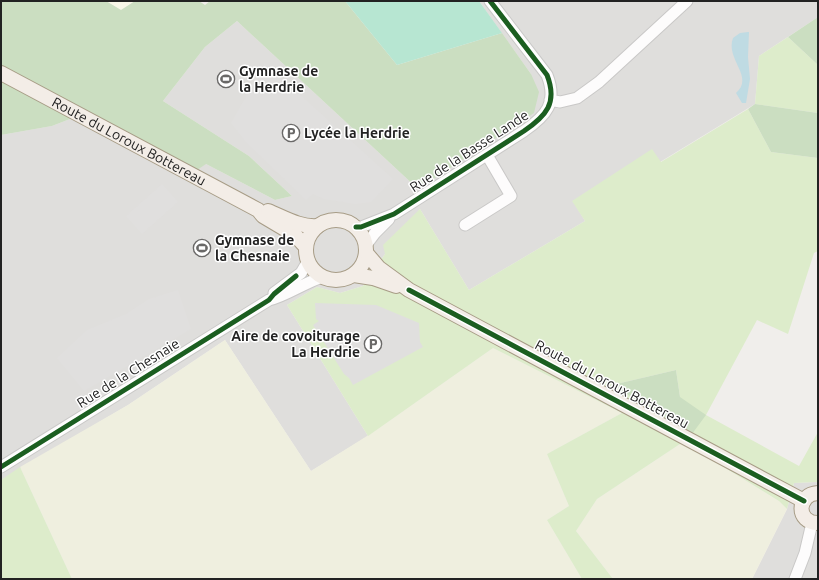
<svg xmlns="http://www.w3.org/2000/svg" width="819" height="580" viewBox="0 0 819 580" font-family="Ubuntu,sans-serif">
	<rect width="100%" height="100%" fill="#f0eeeb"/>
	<path fill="#dfdedc" d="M 479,1 L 818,1 L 818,17 L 759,56 L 755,104 L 660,162 L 652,150 L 573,201 L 585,221 L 469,290 L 420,209 L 385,254 L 363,286 L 340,293 L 317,287 L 287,305 L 368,436 L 311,471 L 225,340 L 128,405 L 1,480 L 1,135 L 52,126 L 88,112 L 206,164 L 275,200 L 292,196 L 249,156 L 163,101 L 205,47 L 237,21 L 418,189 L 531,74 Z
		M 816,482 L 818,483 L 818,579 L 752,579 L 787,509 L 794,483 Z"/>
	<path fill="#f8f7e8" d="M 106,1 L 135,1 L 121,10 Z"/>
	<path fill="#efefdf" d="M 225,340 L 311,471 L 375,431 L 493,348 L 622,413 L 547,454 L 569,506 L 547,520 L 582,579 L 72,579 L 20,467 L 128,405 Z
		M 683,442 L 779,501 L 787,509 L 752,579 L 613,579 L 576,531 L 597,499 Z"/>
	<path fill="#ddeccb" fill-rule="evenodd" d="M 788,37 L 818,65 L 818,113 L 755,104 L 759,56 Z
		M 748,109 L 771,152 L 818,158 L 818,251 L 814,253 L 788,334 L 757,320 L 706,415 L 799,466 L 818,432 L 818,483 L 816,482 L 794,483 L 787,509 L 779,501 L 683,442 L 597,499 L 576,531 L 613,579 L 582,579 L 547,520 L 569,506 L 547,454 L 622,413 L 493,348 L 368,436 L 287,305 L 317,287 L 340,293 L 363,286 L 385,254 L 383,245 L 420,209 L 469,290 L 585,221 L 572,201 L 652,149 L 661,162 ZM 676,370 L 680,397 L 612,385 Z
		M 20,467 L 72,579 L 1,579 L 1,480 Z"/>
	<path fill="#cbdec1" d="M 1,1 L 106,1 L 121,10 L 135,1 L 199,1 L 205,5 L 210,1 L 345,1 L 397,65 L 502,33 L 531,74 L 539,92 L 534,113 L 418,189 L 237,21 L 205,47 L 163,101 L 249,156 L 292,196 L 275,200 L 206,164 L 194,172 L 88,112 L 52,126 L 1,135 Z
		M 818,17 L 818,65 L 788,37 Z
		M 755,104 L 818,113 L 818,158 L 771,152 L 748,109 Z
		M 676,370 L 680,397 L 706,415 L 692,434 L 612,385 Z"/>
	<path fill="#b7e6d2" d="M 345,1 L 479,1 L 502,33 L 397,65 Z"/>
	<path fill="#e0dfde" d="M 265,63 L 393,179 L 371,202 L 355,204 L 324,199 L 313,194 L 306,200 L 246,142 L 231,123 Z
		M 162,184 L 178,202 L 142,234 L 126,216 Z
		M 178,290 L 191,329 L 84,391 L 57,358 L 87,330 L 126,314 L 149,299 Z
		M 315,303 L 376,305 L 419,323 L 420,342 L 423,347 L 353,385 L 349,378 L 344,374 L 313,325 L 319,321 L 316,319 Z"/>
	<path fill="#bfdbe3" d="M 748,32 L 749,32 L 748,57 L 750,79 L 746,103 L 742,103 L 736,93 C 755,77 725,59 733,38 L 740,33 Z"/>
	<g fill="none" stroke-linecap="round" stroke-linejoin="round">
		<defs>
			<path id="minor" d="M 550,100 L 560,102 L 577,98 L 599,82 L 687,1
				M 465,225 L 511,196 L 487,155
				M 356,227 L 361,227 L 394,214 L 524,131 C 546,116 558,103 547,75 L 490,1
				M 366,245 L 375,233 L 389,219
				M 274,293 L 301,273 L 308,261
				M 1,467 L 269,300 C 286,296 304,283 322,277
				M 795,579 L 805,553 L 812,523"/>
			<g id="major">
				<path id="s1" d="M 1,73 L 258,210 L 263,216 L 295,235 L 306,247"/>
				<path d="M 268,211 C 283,217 301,228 318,226"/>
				<circle cx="336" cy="250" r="30"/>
				<path d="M 367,254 L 379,268 L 409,290 L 804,501"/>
				<path d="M 354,275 L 373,278 L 396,286"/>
				<path d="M 818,493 C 796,494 796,523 818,523"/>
			</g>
		</defs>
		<use href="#minor" stroke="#c9c8c7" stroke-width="13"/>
		<use href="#major" stroke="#a79c86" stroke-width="16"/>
		<use href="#minor" stroke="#fdfcfc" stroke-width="11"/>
		<use href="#major" stroke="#f3ede7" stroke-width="14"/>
		<defs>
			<path id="cycleway" d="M 356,227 L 361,227 L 394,214 L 524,131 C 546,116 558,103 547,75 L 490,1
				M 409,290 L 804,501
				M 1,467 L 269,300 L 274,294 L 296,276"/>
		</defs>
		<use href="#cycleway" stroke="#fff" stroke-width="8"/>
		<use href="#cycleway" stroke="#1b5e20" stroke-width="5"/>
	</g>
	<defs>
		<symbol id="stadium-ring" viewBox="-11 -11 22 22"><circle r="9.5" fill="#fff" stroke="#6a6968" stroke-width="1.5"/><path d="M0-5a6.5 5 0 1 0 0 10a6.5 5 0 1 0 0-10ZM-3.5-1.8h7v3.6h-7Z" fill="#6a6968"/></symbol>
		<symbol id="parking-ring" viewBox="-11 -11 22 22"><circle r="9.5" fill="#fff" stroke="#6a6968" stroke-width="1.5"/><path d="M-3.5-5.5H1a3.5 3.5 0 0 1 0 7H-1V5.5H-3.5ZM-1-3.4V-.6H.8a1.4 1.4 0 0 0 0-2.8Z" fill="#6a6968"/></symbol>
	</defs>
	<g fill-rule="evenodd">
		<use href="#stadium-ring" x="216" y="69" width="20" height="20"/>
		<use href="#parking-ring" x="281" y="123" width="20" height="20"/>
		<use href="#stadium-ring" x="192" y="238" width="20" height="20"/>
		<use href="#parking-ring" x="363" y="334" width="20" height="20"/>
	</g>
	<g text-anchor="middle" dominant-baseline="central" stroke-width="3" stroke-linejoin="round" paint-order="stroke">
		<g font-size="14" font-weight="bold" fill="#222" stroke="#fff" text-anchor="start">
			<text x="239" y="71">Gymnase de<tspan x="239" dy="16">la Herdrie</tspan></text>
			<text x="304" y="133">Lycée la Herdrie</text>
			<text x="215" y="240">Gymnase de<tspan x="215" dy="16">la Chesnaie</tspan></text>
			<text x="360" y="336" text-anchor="end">Aire de covoiturage<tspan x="360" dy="16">La Herdrie</tspan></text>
		</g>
		<g font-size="14" fill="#222" stroke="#fff">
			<text stroke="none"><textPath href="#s1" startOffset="145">Route du Loroux Bottereau</textPath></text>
			<text transform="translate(469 151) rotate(-33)">Rue de la Basse Lande</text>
			<text transform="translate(128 373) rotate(-32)">Rue de la Chesnaie</text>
			<text transform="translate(612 384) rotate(28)">Route du Loroux Bottereau</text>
		</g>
	</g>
	<rect width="819" height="580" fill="none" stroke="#222222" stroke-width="4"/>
</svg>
